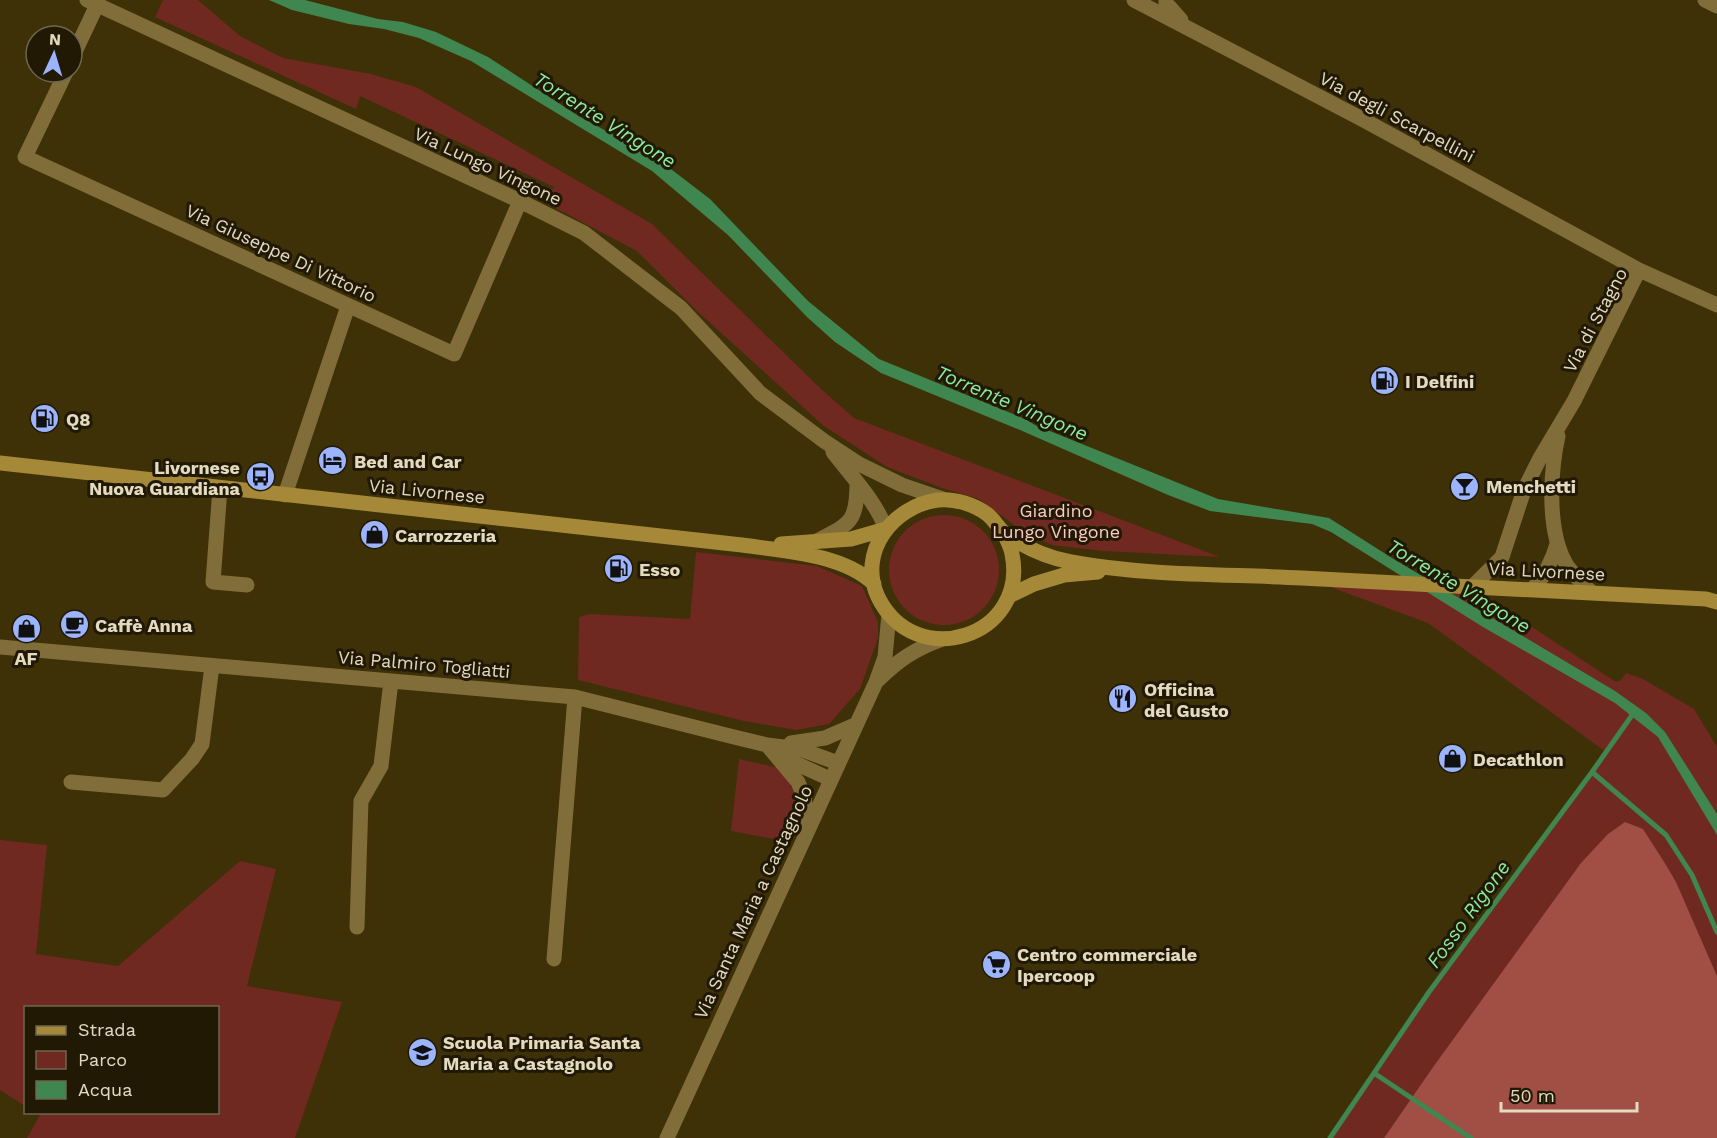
<svg xmlns="http://www.w3.org/2000/svg" width="1717" height="1138" viewBox="0 0 1717 1138" font-family="'Work Sans',sans-serif">
	<rect width="100%" height="100%" fill="#3e3007"/>
	<path fill="#702921" d="M 163,0 L 198,0 L 240,36 L 283,58 L 371,74 L 416,87 L 652,224 L 821,389 L 854,418 L 1220,557 L 1104,551 L 1052,545 L 1021,530 L 979,499 L 942,488 L 887,467 L 824,426 L 698,312 L 637,251 L 544,202 L 554,187 L 360,96 L 356,109 L 155,17 Z
		M889 570a55 55 0 1 1 110 0a55 55 0 1 1-110 0Z
		M 696,552 L 817,566 L 862,586 L 878,622 L 878,638 L 860,689 L 829,724 L 796,730 L 744,721 L 578,680 L 579,617 L 590,614 L 690,619 Z
		M 1306,578 L 1463,587 L 1532,627 L 1616,682 L 1621,680 L 1626,673 L 1643,679 L 1694,709 L 1717,747 L 1717,976 L 1676,882 L 1643,829 L 1431,1070 L 1384,1138 L 1330,1138 L 1429,992 L 1606,752 L 1428,623 Z
		M 739,759 L 775,767 L 787,778 L 797,799 L 798,819 L 790,842 L 731,831 Z
		M 0,840 L 47,845 L 36,954 L 118,966 L 240,861 L 276,869 L 247,986 L 342,1002 L 295,1138 L 27,1138 L 40,1115 L 37,1113 L 218,1112 L 218,1008 L 26,1008 L 25,1106 L 0,1090 Z"/>
	<path fill="#a14f44" d="M 1625,822 L 1643,829 L 1666,865 L 1676,882 L 1717,976 L 1717,1138 L 1384,1138 L 1431,1070 L 1581,863 L 1608,834 Z"/>
	<path fill="#3f8650" d="M 269,0 L 305,0 L 378,19 L 403,22 L 436,32 L 488,57 L 580,117 L 655,157 L 680,176 L 710,199 L 808,301 L 879,359 L 1025,419 L 1035,425 L 1218,499 L 1329,518 L 1392,558 L 1615,691 L 1646,713 L 1665,732 L 1717,814 L 1717,835 L 1658,737 L 1615,703 L 1483,627 L 1331,532 L 1312,524 L 1210,511 L 1168,495 L 1020,430 L 881,373 L 835,342 L 807,317 L 728,235 L 652,171 L 471,61 L 419,38 L 384,29 L 349,24 L 292,10 Z"/>
	<g fill="none" stroke-linecap="round" stroke-linejoin="round">
		<path stroke="#3f8650" stroke-width="5" d="M 1592,772 L 1666,835 L 1692,875 L 1717,932
			M 1374,1073 L 1471,1138
			M 1330,1138 L 1429,992 L 1592,772 L 1635,711"/>
		<path stroke="#806d39" stroke-width="15" d="M 87,0 L 520,201 L 584,233 L 681,308 L 760,393 L 824,441 L 859,464 L 902,485 L 943,499
			M 1134,0 L 1360,118 L 1639,270
			M 1166,0 L 1166,3 L 1181,20
			M 1705,0 L 1717,6
			M 72,58 L 97,5
			M 66,72 L 25,157 L 454,354 L 520,201
			M 1558,436 C 1550,473 1547,531 1566,564 C 1572,574 1583,583 1591,592
			M 833,452 C 852,477 875,500 886,529
			M 220,488 L 213,582 L 247,585
			M 285,495 L 348,306
			M 815,542 C 849,524 857,524 857,483
			M 1472,587 L 1502,557 L 1524,490 L 1540,458 L 1574,401 L 1639,270 L 1717,305
			M 1533,589 C 1545,575 1552,562 1557,544
			M 0,647 L 575,697 L 730,736 L 767,745 L 800,749 L 838,763
			M 878,680 C 899,660 913,650 940,640
			M 791,743 L 825,738 L 855,725
			M 767,745 L 798,782 L 804,797 L 808,828
			M 779,753 L 795,763 L 830,779
			M 71,782 L 163,790 L 192,759 L 202,744 L 212,666
			M 357,927 L 361,801 L 381,766 L 391,681
			M 554,959 L 575,697
			M 667,1138 L 876,682 L 885,657 L 889,614"/>
		<path stroke="#a58939" stroke-width="15" d="M 0,463 L 742,545 C 783,551 843,554 874,584
			M 1004,533 C 1007,540 1011,547 1012,554 C 1029,637 915,673 878,597 C 857,552 893,506 938,500 C 955,498 975,505 987,514 C 995,520 999,530 1007,535 C 1026,548 1049,558 1071,562 C 1147,576 1225,574 1302,578 C 1437,585 1572,591 1706,599 L 1717,602
			M 781,544 L 851,539 L 886,529
			M 1009,596 L 1034,584 L 1064,575 L 1098,572"/>
	</g>
	<defs>
		<symbol id="fuel-disc" viewBox="-11 -11 22 22"><circle r="9.5" fill="#9cb4fd" stroke="#211904"/><path d="M-5.5-6h7V0h2V4h1.3V-2.5L3-4.5l.8-.8L6-3V5H2.5V1h-1V6h-7ZM-4.2-4.7v3.2H.2V-4.7Z" fill="#111"/></symbol>
		<symbol id="hotel-disc" viewBox="-11 -11 22 22"><circle r="9.5" fill="#9cb4fd" stroke="#211904"/><path d="M-6-4.5h1.5V1H6V5H4.5V3h-9V5H-6ZM-4 0a1.8 1.8 0 1 1 3.6 0ZM.5 0V-2.5h3Q6-2.5 6 0Z" fill="#111"/></symbol>
		<symbol id="bus-disc" viewBox="-11 -11 22 22"><circle r="9.5" fill="#9cb4fd" stroke="#211904"/><path d="M-5-6H5V4H4V6H2V4H-2V6H-4V4H-5ZM-3.5-4V0h7V-4ZM-3.5 1.2v1.5H-2V1.2ZM2 1.2v1.5H3.5V1.2Z" fill="#111"/></symbol>
		<symbol id="bar-disc" viewBox="-11 -11 22 22"><circle r="9.5" fill="#9cb4fd" stroke="#211904"/><path d="M-6-5H6L.8 .8V4.5H3.5V6h-7V4.5H-.8V.8Z" fill="#111"/></symbol>
		<symbol id="shop-disc" viewBox="-11 -11 22 22"><circle r="9.5" fill="#9cb4fd" stroke="#211904"/><path d="M-5-2.5h2.3a2.7 3.5 0 0 1 5.4 0H5L5.5 6h-11ZM-1.5-2.5h3a1.5 2.3 0 0 0-3 0Z" fill="#111"/></symbol>
		<symbol id="cafe-disc" viewBox="-11 -11 22 22"><circle r="9.5" fill="#9cb4fd" stroke="#211904"/><path d="M-5.5-4.5H6V0H3Q3 3.5 0 3.5H-2.5Q-5.5 3.5-5.5 0ZM3-3.2v2h1.7v-2ZM-6 4.5H4V6H-6Z" fill="#111"/></symbol>
		<symbol id="restaurant-disc" viewBox="-11 -11 22 22"><circle r="9.5" fill="#9cb4fd" stroke="#211904"/><path d="M-5-6h1v4h1v-4h1v4h1v-4h1v5L-1.5 .5V6h-2V.5L-5-1ZM5-6V6H3V1.5H1.5Q1.5-4 5-6Z" fill="#111"/></symbol>
		<symbol id="supermarket-disc" viewBox="-11 -11 22 22"><circle r="9.5" fill="#9cb4fd" stroke="#211904"/><path d="M-6-5.5h2.5l.6 2H6L4.5 2H-2.5L-4.4-4H-6ZM-1.5 3.2a1.3 1.3 0 1 0 .1 0ZM3 3.2a1.3 1.3 0 1 0 .1 0Z" fill="#111"/></symbol>
		<symbol id="school-disc" viewBox="-11 -11 22 22"><circle r="9.5" fill="#9cb4fd" stroke="#211904"/><path d="M0-5L7-2L0 1L-7-2ZM-4 1L0 2.5L4 1V4Q0 6-4 4Z" fill="#111"/></symbol>
	</defs>
	<g fill-rule="evenodd">
		<use href="#fuel-disc" x="1368" y="364" width="33" height="33"/>
		<use href="#fuel-disc" x="28" y="402" width="33" height="33"/>
		<use href="#hotel-disc" x="316" y="444" width="33" height="33"/>
		<use href="#bus-disc" x="244" y="460" width="33" height="33"/>
		<use href="#bar-disc" x="1448" y="470" width="33" height="33"/>
		<use href="#shop-disc" x="358" y="518" width="33" height="33"/>
		<use href="#fuel-disc" x="602" y="552" width="33" height="33"/>
		<use href="#cafe-disc" x="58" y="608" width="33" height="33"/>
		<use href="#shop-disc" x="10" y="612" width="33" height="33"/>
		<use href="#restaurant-disc" x="1106" y="682" width="33" height="33"/>
		<use href="#shop-disc" x="1436" y="742" width="33" height="33"/>
		<use href="#supermarket-disc" x="980" y="948" width="33" height="33"/>
		<use href="#school-disc" x="406" y="1036" width="33" height="33"/>
	</g>
	<g text-anchor="middle" dominant-baseline="central" stroke-width="6" stroke-linejoin="round" paint-order="stroke">
		<g font-size="18" fill="#e4dac0" stroke="#211904">
			<text transform="translate(1397 117) rotate(28)">Via degli Scarpellini</text>
			<text transform="translate(488 166) rotate(25)">Via Lungo Vingone</text>
			<text transform="translate(281 253) rotate(25)">Via Giuseppe Di Vittorio</text>
			<text transform="translate(1595 320) rotate(-62)">Via di Stagno</text>
			<text transform="translate(427 491) rotate(6)">Via Livornese</text>
			<text transform="translate(1547 571) rotate(3)">Via Livornese</text>
			<text transform="translate(424 664) rotate(5)">Via Palmiro Togliatti</text>
			<text transform="translate(753 902) rotate(-65)">Via Santa Maria a Castagnolo</text>
		</g>
		<g font-size="18" font-weight="bold" fill="#e4dac0" stroke="#211904" text-anchor="start">
			<text x="1405" y="381">I Delfini</text>
			<text x="66" y="419">Q8</text>
			<text x="354" y="461">Bed and Car</text>
			<text x="240" y="467" text-anchor="end">Livornese<tspan x="240" dy="21">Nuova Guardiana</tspan></text>
			<text x="1486" y="486">Menchetti</text>
			<text x="395" y="535">Carrozzeria</text>
			<text x="639" y="569">Esso</text>
			<text x="95" y="625">Caffè Anna</text>
			<text x="26" y="658" text-anchor="middle">AF</text>
			<text x="1144" y="689">Officina<tspan x="1144" dy="21">del Gusto</tspan></text>
			<text x="1473" y="759">Decathlon</text>
			<text x="1017" y="954">Centro commerciale<tspan x="1017" dy="21">Ipercoop</tspan></text>
			<text x="443" y="1042">Scuola Primaria Santa<tspan x="443" dy="21">Maria a Castagnolo</tspan></text>
		</g>
		<g font-size="18" fill="#fbcbc3" stroke="#211904">
			<text x="1056" y="510">Giardino<tspan x="1056" dy="21">Lungo Vingone</tspan></text>
		</g>
		<g font-size="20" font-style="italic" fill="#8aea9e" stroke="#211904">
			<text transform="translate(605 120) rotate(32)">Torrente Vingone</text>
			<text transform="translate(1012 403) rotate(23)">Torrente Vingone</text>
			<text transform="translate(1459 586) rotate(31)">Torrente Vingone</text>
			<text transform="translate(1468 914) rotate(-54)">Fosso Rigone</text>
		</g>
	</g>
	<rect x="24" y="1006" width="195" height="108" fill="#211904" stroke="#6f664f" stroke-width="1.5"/>
	<rect x="36" y="1026" width="30" height="9" fill="#a58939" stroke="#6f664f" stroke-width="1.5"/>
	<text x="78" y="1036" font-size="18" fill="#e4dac0">Strada</text>
	<rect x="36" y="1051" width="30" height="18" fill="#702921" stroke="#6f664f" stroke-width="1.5"/>
	<text x="78" y="1066" font-size="18" fill="#e4dac0">Parco</text>
	<rect x="36" y="1081" width="30" height="18" fill="#3f8650" stroke="#6f664f" stroke-width="1.5"/>
	<text x="78" y="1096" font-size="18" fill="#e4dac0">Acqua</text>
	<g transform="translate(54 54) rotate(4)"><circle r="28" fill="#211904" stroke="#6f664f" stroke-width="1.5"/>
	<path d="M0-4.5L10 22L0 15L-10 22Z" fill="#9cb4fd"/>
	<text y="-9" font-size="16" font-weight="bold" text-anchor="middle" fill="#e4dac0">N</text>
	</g>
	<path d="M1501 1102v9h136v-9" fill="none" stroke="#e4dac0" stroke-width="3"/>
	<text x="1510" y="1102" font-size="18" fill="#e4dac0" stroke="#211904" stroke-width="4.5" paint-order="stroke">50 m</text>
</svg>
